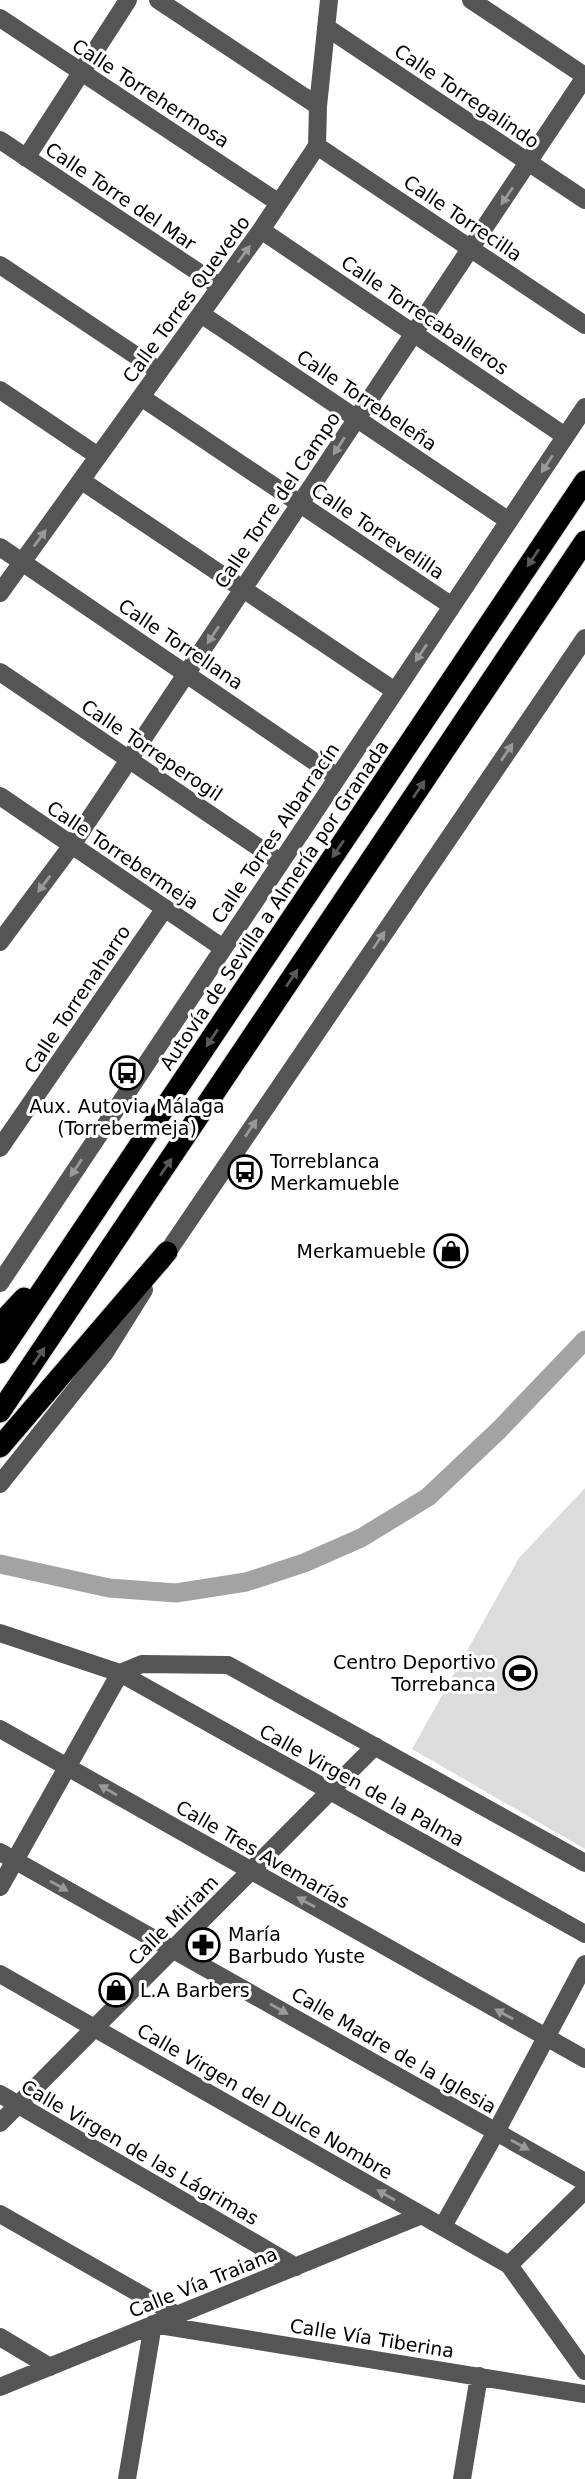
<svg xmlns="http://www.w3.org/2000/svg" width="585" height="2479" viewBox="0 0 585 2479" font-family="'DejaVu Sans',sans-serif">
	<rect width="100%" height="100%" fill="#fff"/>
	<path fill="#dcdcdc" d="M 585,1488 L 585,1849 L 412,1749 L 519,1558 Z"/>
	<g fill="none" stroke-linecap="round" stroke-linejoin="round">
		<path stroke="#a3a3a3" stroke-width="19" d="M 0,1564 L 109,1588 L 176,1593 L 246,1582 L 304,1563 L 361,1538 L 428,1497 L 499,1430 L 585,1340"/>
		<defs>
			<path id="highway" d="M 0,1324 L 24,1298
				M 0,1353 L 585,481
				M 0,1412 L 585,541
				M 0,1447 L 167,1252"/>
		</defs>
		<use href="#highway" stroke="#dbdbdb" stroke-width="23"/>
		<path stroke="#555" stroke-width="18" d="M 158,0 L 318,106
			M 471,0 L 585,76
			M 0,18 L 279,203
			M 326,27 L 585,200
			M 0,140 L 219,286
			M 317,146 L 585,325
			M 26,158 L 128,0
			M 261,230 L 565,436
			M 0,265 L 159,371
			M 201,314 L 509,521
			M 0,390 L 98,456
			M 141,397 L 452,606
			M 82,481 L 395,691
			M 0,547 L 337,777
			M 0,593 L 261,230 L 317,146 L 318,106 L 329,0
			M 0,672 L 280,862
			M 0,796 L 223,948
			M 0,942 L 72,845 L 585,77
			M 0,1148 L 165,908
			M 160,1263 L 585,638
			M 0,1283 L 585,407
			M 0,1484 L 104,1354 L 144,1290
			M 0,1633 L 120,1673 L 585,1934
			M 120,1673 L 142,1664 L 228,1665 L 585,1863
			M 0,1729 L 585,2059
			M 0,1852 L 585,2182
			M 0,1887 L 120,1673
			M 0,1974 L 509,2265 L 585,2371
			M 0,2094 L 296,2267
			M 0,2123 L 375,1746
			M 0,2214 L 177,2315
			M 443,2226 L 496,2132 L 585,1964
			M 509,2265 L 585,2190
			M 0,2337 L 50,2367
			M 0,2387 L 422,2215
			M 127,2479 L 153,2324 L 585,2394
			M 462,2479 L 479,2376"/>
		<use href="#highway" stroke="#000" stroke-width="21"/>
	</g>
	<defs><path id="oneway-solid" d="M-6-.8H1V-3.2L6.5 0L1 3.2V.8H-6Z" transform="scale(1.75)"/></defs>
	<g fill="#999">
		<use href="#oneway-solid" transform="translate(507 196) rotate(124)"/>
		<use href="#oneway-solid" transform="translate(244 254) rotate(-54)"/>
		<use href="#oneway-solid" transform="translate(339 446) rotate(123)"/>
		<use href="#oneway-solid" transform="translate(547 464) rotate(123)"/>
		<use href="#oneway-solid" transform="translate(40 538) rotate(-54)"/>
		<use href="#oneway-solid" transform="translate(213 635) rotate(124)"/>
		<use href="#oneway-solid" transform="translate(421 653) rotate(124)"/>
		<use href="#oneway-solid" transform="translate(507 752) rotate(-56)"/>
		<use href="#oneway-solid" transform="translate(44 884) rotate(127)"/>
		<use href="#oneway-solid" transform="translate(379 940) rotate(-56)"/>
		<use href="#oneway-solid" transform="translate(251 1128) rotate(-56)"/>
		<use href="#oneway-solid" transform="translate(76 1168) rotate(124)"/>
		<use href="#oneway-solid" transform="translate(108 1790) rotate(-150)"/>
		<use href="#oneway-solid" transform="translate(59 1886) rotate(29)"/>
		<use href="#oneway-solid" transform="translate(306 1902) rotate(-151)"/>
		<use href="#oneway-solid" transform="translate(279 2009) rotate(30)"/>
		<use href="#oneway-solid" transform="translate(504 2014) rotate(-151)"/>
		<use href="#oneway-solid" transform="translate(520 2145) rotate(29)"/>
		<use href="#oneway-solid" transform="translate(386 2195) rotate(-150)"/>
	</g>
	<g fill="#595959">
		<use href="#oneway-solid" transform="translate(533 558) rotate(124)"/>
		<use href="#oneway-solid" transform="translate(419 789) rotate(-56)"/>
		<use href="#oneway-solid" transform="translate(338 849) rotate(124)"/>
		<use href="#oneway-solid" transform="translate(292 978) rotate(-56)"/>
		<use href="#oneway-solid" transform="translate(212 1038) rotate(124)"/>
		<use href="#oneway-solid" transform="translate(166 1167) rotate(-56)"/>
		<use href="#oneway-solid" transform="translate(39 1356) rotate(-56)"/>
	</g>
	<defs>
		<symbol id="bus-ring" viewBox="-11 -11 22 22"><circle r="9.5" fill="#fff" stroke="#000" stroke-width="1.5"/><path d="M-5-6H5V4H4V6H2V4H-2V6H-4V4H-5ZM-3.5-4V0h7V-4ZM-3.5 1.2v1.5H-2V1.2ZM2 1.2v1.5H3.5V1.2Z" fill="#000"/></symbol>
		<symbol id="shop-ring" viewBox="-11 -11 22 22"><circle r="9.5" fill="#fff" stroke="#000" stroke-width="1.5"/><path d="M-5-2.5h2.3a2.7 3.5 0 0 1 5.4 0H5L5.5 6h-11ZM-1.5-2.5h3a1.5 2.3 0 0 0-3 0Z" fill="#000"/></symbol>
		<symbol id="stadium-ring" viewBox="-11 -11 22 22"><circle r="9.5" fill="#fff" stroke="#000" stroke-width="1.5"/><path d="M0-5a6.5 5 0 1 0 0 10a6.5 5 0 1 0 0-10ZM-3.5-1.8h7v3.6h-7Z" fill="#000"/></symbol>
		<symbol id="pharmacy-ring" viewBox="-11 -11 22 22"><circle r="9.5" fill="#fff" stroke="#000" stroke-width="1.5"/><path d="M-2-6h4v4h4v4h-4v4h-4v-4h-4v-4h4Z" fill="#000"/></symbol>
	</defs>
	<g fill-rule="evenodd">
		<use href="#bus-ring" x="108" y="1054" width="38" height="38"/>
		<use href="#bus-ring" x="226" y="1153" width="38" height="38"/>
		<use href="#shop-ring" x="432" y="1232" width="38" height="38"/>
		<use href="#stadium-ring" x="501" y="1654" width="38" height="38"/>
		<use href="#pharmacy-ring" x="184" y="1926" width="38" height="38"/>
		<use href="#shop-ring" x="97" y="1971" width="38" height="38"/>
	</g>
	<g text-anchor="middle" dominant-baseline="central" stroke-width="6" stroke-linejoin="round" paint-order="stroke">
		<g font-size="19" fill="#000" stroke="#fff">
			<text transform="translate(151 93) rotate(33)">Calle Torrehermosa</text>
			<text transform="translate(467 96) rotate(34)">Calle Torregalindo</text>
			<text transform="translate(121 196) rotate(34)">Calle Torre del Mar</text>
			<text transform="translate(463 218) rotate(34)">Calle Torrecilla</text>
			<text transform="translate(186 299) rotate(-54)">Calle Torres Quevedo</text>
			<text transform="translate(425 315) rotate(34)">Calle Torrecaballeros</text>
			<text transform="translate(367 400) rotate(34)">Calle Torrebeleña</text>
			<text transform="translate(277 500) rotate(-56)">Calle Torre del Campo</text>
			<text transform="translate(378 531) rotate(34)">Calle Torrevelilla</text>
			<text transform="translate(181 644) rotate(34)">Calle Torrellana</text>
			<text transform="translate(152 750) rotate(34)">Calle Torreperogil</text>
			<text transform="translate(275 833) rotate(-56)">Calle Torres Albarracín</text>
			<text transform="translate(123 855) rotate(34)">Calle Torrebermeja</text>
			<text transform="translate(274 905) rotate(-56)">Autovía de Sevilla a Almería por Granada</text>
			<text transform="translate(77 999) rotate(-56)">Calle Torrenaharro</text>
			<text transform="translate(362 1785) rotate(29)">Calle Virgen de la Palma</text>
			<text transform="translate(263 1854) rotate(30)">Calle Tres Avemarías</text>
			<text transform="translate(173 1920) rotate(-45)">Calle Miriam</text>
			<text transform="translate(394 2050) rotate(30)">Calle Madre de la Iglesia</text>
			<text transform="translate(265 2101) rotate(30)">Calle Virgen del Dulce Nombre</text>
			<text transform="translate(140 2152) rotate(30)">Calle Virgen de las Lágrimas</text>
			<text transform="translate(203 2282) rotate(-22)">Calle Vía Traiana</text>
			<text transform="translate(372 2338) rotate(9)">Calle Vía Tiberina</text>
		</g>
		<g font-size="19" fill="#000" stroke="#fff" text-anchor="start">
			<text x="127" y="1106" text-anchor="middle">Aux. Autovia Málaga<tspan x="127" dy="22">(Torrebermeja)</tspan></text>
			<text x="270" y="1161">Torreblanca<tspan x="270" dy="22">Merkamueble</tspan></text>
			<text x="426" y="1251" text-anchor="end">Merkamueble</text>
			<text x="496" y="1662" text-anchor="end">Centro Deportivo<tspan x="496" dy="22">Torrebanca</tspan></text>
			<text x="228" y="1934">María<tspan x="228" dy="22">Barbudo Yuste</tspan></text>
			<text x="140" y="1990">L.A Barbers</text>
		</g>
	</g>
</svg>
